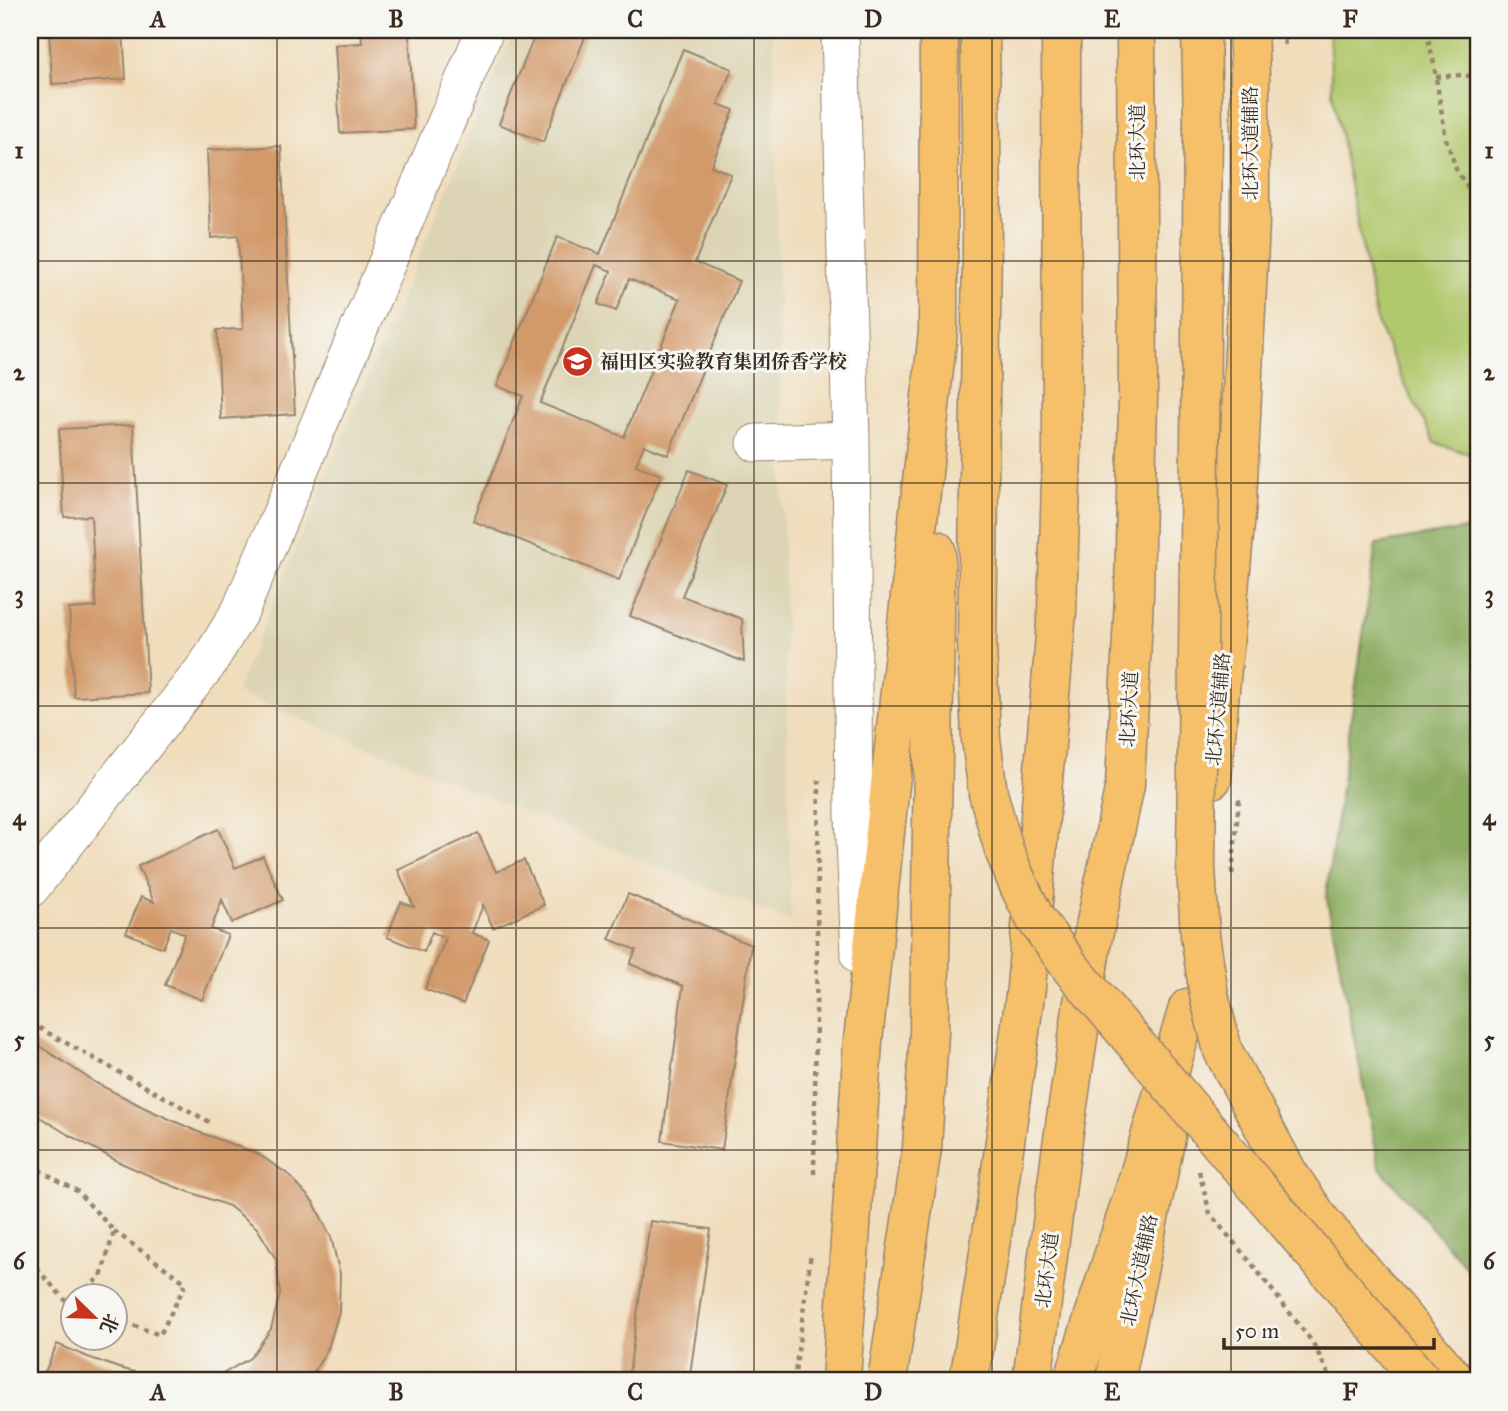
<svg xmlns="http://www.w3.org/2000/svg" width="1508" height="1411" viewBox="0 0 1508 1411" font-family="'IM FELL Great Primer','Noto Serif SC',serif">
	<rect width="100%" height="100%" fill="#f6f6f2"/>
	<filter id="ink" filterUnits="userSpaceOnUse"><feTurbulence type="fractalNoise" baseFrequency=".0143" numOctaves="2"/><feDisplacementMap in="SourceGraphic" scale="14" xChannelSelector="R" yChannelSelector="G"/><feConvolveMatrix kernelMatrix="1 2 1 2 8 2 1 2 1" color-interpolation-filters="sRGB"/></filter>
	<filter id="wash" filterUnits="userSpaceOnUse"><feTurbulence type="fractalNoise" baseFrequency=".00686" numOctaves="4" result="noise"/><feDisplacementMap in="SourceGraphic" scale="28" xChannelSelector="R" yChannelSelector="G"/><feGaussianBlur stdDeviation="1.57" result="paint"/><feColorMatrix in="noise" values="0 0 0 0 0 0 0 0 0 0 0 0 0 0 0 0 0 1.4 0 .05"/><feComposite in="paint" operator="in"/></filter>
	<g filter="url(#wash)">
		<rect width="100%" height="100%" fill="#f0ddbc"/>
		<path fill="#dcd4b4" d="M 514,30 L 773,30 L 791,922 L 236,692 Z"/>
		<path fill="#b1c86d" stroke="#767946" stroke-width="2" d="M 1329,30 L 1478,30 L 1478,457 L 1435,443 L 1407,389 L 1377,323 L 1332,91 Z"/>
		<path fill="#8cac60" stroke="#646b3f" stroke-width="2" d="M 1478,527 L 1478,1281 L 1379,1167 L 1326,894 L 1376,544 Z"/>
		<g id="blocks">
			<path fill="#d29969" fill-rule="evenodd" d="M 49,30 L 123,30 L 126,79 L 52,84 Z
				M 361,30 L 409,30 L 414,129 L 340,133 L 335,45 L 362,43 Z
				M 537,30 L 588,30 L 543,142 L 499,124 Z
				M 683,49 L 732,69 L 718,104 L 734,110 L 711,166 L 731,174 L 695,262 L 739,281 L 668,455 L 644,445 L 636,465 L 661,475 L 619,580 L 473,521 L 523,396 L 497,386 L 557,237 L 600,254 ZM 596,265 L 611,271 L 598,304 L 616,311 L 629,279 L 680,299 L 624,437 L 540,403 Z
				M 281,146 L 295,414 L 221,419 L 217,330 L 243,329 L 238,236 L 211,238 L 207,150 Z
				M 133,425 L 148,693 L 74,697 L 69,609 L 96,607 L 91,516 L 64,517 L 59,429 Z
				M 689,470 L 727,485 L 682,596 L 742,619 L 744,662 L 630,616 Z
				M 218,829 L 235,868 L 263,856 L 283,900 L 232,923 L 222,900 L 211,929 L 228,935 L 202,1000 L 165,985 L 185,934 L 171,928 L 163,948 L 126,933 L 141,897 L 154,902 L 138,866 Z
				M 478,833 L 496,872 L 524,860 L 544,905 L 493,928 L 483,905 L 472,933 L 489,940 L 463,1004 L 425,989 L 446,938 L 432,932 L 424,952 L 387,937 L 401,902 L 414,907 L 398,870 Z
				M 628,894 L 751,945 L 722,1150 L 662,1141 L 683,986 L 630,964 L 636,950 L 609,939 Z
				M 30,1040 L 96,1083 L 145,1108 L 196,1131 L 258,1154 L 289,1175 L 314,1203 L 331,1237 L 340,1274 L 339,1312 L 328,1348 L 309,1381 L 194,1381 L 194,1380 L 219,1376 L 250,1358 L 271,1329 L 280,1294 L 276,1259 L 257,1228 L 229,1206 L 173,1186 L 119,1162 L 67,1134 L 30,1111 Z
				M 650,1221 L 711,1229 L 689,1381 L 628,1381 Z
				M 57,1344 L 88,1357 L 119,1368 L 151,1376 L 174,1380 L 174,1381 L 41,1381 Z"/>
		</g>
	</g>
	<g filter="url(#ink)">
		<use href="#blocks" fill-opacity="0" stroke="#96846d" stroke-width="2"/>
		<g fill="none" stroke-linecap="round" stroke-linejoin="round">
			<defs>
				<path id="minor" d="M 840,30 L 851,440 L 854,816 L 860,956
					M 756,443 L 851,440
					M 30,889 L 207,665 L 241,609 L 485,30"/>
				<path id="major" d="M 1212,779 L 1237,502 L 1250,222 L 1250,75 L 1248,30
					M 841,1381 L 863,1041 L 938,331 L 939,30
					M 887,1381 L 922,1148 L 929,1033 L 936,550
					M 1115,1381 L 1166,1137"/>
				<path id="highway" d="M 980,30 L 982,241
					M 1201,30 L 1203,126
					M 1249,1100 L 1288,1173 L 1320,1220 L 1456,1381
					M 969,1381 L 995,1214 L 1026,988 L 1057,611 L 1062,451 L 1061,30
					M 1032,1381 L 1061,1153 L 1092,941 L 1125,785 L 1134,596 L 1138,397 L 1136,30
					M 1073,1381 L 1134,1192 L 1188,1008"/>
			</defs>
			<use href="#minor" stroke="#96846d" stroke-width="39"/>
			<use href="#major" stroke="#96846d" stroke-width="41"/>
			<use href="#highway" stroke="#96846d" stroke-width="41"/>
			<path stroke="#96846d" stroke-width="4.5" stroke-dasharray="5 5" stroke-linecap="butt" d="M 1284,30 L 1285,50
				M 1426,30 L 1433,59 L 1446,139 L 1456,169 L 1478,205
				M 1436,77 L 1462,75 L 1478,77
				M 1232,874 L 1239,799
				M 30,1023 L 213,1124
				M 30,1165 L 77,1191 L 114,1231 L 101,1277 L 75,1296
				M 1199,1171 L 1210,1214 L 1252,1264 L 1313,1343 L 1332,1381
				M 814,1174 L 819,780
				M 114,1231 L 186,1283 L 160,1335 L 116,1319
				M 30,1261 L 66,1301 L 74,1296
				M 794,1381 L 811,1253"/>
			<use href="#minor" stroke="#fff" stroke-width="37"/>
			<use href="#major" stroke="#f6c06b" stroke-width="38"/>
			<use href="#highway" stroke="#f6c06b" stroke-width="38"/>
			<defs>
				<path id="highway-bridge" d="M 1203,126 L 1196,867 L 1200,935 L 1209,995 L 1223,1051 L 1249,1100
					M 982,241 L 977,645 L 981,739 L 988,793 L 1004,850 L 1019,886 L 1035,918 L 1071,968 L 1422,1381"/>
			</defs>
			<use href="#highway-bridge" stroke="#96846d" stroke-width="41" stroke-linecap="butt"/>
			<use href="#highway-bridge" stroke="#f6c06b" stroke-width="38"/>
		</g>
	</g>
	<path fill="none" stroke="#3b2a1e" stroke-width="2" stroke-opacity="0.55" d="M 277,30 L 277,1381M 516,30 L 516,1381M 754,30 L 754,1381M 992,30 L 992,1381M 1231,30 L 1231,1381M 30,261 L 1478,261M 30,483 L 1478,483M 30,706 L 1478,706M 30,928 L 1478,928M 30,1150 L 1478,1150"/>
	<defs>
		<symbol id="school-disc" viewBox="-11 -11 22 22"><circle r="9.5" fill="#c8321e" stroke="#f6f6f2"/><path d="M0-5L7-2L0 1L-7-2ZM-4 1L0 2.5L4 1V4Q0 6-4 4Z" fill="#fff"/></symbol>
	</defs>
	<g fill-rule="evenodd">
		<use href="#school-disc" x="560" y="344" width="35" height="35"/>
	</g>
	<g text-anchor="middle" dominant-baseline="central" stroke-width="6" stroke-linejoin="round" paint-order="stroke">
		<g font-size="19" fill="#3b2a1e" stroke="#f6f6f2">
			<text transform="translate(1137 142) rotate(-90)">北环大道</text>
			<text transform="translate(1250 143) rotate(-90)">北环大道辅路</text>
			<text transform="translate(1129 709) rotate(-87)">北环大道</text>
			<text transform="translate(1218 709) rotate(-85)">北环大道辅路</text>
			<text transform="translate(1047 1270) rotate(-83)">北环大道</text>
			<text transform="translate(1139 1270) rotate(-78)">北环大道辅路</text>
		</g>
		<g font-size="19" font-weight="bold" fill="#3b2a1e" stroke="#f6f6f2" text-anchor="start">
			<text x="600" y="361">福田区实验教育集团侨香学校</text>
		</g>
	</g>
	<rect width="1508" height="1411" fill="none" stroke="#f6f6f2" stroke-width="77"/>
	<g transform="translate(94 1317) rotate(113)"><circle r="33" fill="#f6f6f2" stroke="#aba49d" stroke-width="2"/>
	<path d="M0-5L12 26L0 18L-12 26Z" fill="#c8321e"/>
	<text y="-10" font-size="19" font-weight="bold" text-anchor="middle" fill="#3b2a1e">北</text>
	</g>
	<path d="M1224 1338v10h210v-10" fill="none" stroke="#3b2a1e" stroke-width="3.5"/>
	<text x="1235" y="1338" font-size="21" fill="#3b2a1e" stroke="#f6f6f2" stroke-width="5" paint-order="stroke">50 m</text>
	<rect x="38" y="38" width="1432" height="1334" fill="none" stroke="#3b2a1e" stroke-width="2.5"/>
	<g font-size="23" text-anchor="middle" font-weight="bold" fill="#3b2a1e">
		<text x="158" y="27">A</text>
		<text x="396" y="27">B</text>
		<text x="635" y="27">C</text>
		<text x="873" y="27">D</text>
		<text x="1112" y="27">E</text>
		<text x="1350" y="27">F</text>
		<text x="19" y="158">1</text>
		<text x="1489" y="158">1</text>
		<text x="19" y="380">2</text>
		<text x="1489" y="380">2</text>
		<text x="19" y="602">3</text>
		<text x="1489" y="602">3</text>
		<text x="19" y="825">4</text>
		<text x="1489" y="825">4</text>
		<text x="19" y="1047">5</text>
		<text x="1489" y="1047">5</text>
		<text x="19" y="1269">6</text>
		<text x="1489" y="1269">6</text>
		<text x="158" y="1400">A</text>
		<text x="396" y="1400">B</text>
		<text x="635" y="1400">C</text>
		<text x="873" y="1400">D</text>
		<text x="1112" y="1400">E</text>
		<text x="1350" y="1400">F</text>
	</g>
</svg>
